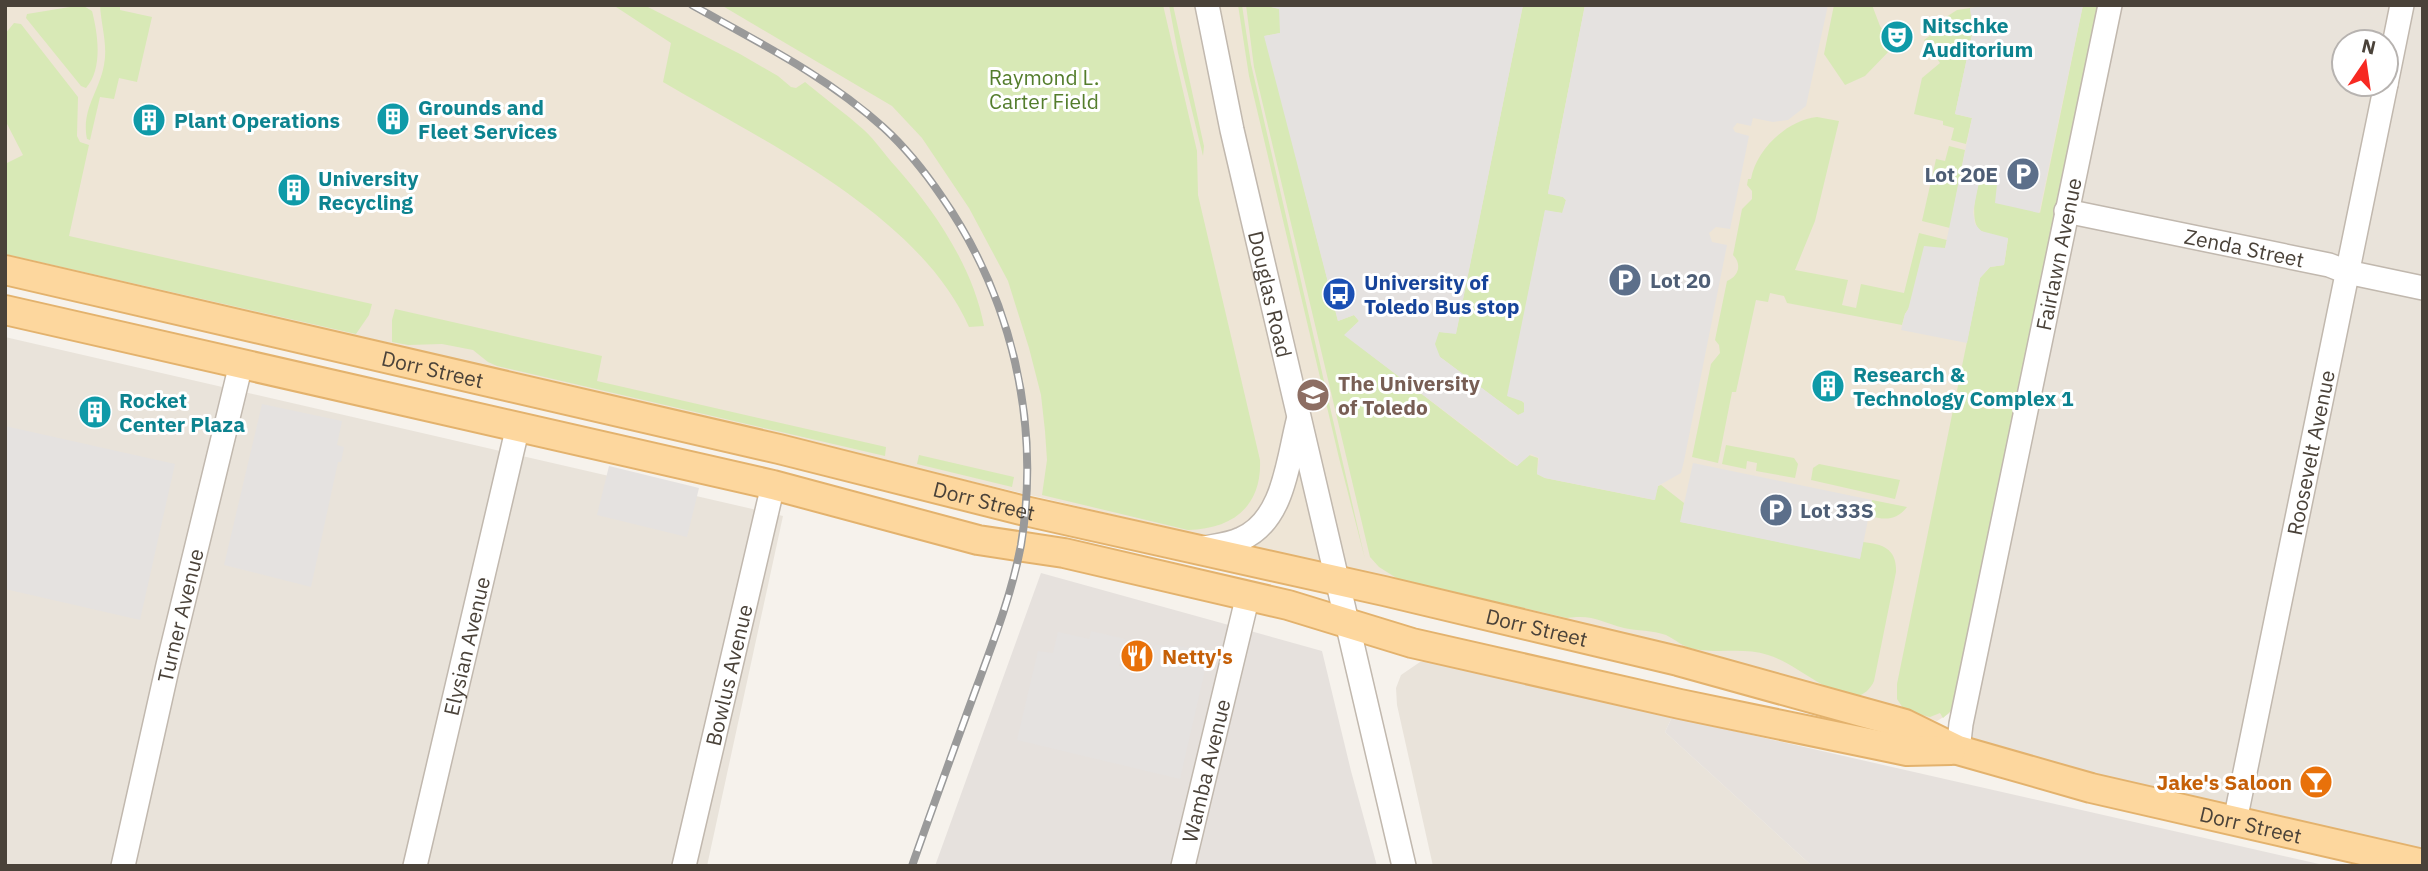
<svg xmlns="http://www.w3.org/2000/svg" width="2428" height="871" viewBox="0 0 2428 871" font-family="'IBM Plex Sans',sans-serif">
	<rect width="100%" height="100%" fill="#f6f2ec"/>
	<path fill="#e9e3da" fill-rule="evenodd" d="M 2111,5 L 2423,5 L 2423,864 L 1958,750 ZM 2344,42 L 2386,42 L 2386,84 L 2344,84 Z
		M 5,337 L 783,516 L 707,866 L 5,866 Z
		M 1420,662 L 1436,662 L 1672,717 L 1665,732 L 1812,866 L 1433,866 L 1397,705 L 1396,688 L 1401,675 Z"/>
	<path fill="#e6e1dd" d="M 1041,573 L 1322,651 L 1351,771 L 1377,866 L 935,866 Z
		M 1672,717 L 2328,866 L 1812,866 L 1665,732 Z"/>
	<path fill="#eee5d6" d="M 5,5 L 2109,5 L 1950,713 L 1937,721 L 1196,534 L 5,255 Z"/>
	<path fill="#d8e9b6" d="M 82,5 L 92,11 C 98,34 103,69 86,88 L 81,86 L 26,18 L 27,14 Z
		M 100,5 L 120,5 L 120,10 L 152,17 L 137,82 L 119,78 L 114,99 L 100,97 L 90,140 L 87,139 C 81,110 99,92 104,65 C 108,45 101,25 100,5 Z
		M 613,5 L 644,5 L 740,54 L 778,76 L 791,87 L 796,88 L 805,82 C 824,98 845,113 864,130 C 876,141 885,155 896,167 C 935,211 973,267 984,326 L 969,327 C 919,214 765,142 663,82 L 671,43 Z
		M 721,5 L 1163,5 L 1197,151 L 1198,195 L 1260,460 C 1262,507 1232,529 1188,530 L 1042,495 L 1047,460 L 1045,431 L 1041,395 L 1029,348 L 1008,281 L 969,208 L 922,138 L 892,106 Z
		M 1169,5 L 1173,5 L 1204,146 L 1203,156 L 1178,53 Z
		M 1238,5 L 1242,5 L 1251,64 L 1365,559 L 1339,458 L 1249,76 Z
		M 1246,5 L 1263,5 L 1280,9 L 1280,33 L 1265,36 L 1338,321 L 1354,315 L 1359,321 L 1345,335 L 1510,462 L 1517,466 L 1529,455 L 1538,458 L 1537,474 L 1545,478 L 1654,500 L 1658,486 L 1661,485 L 1684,503 L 1681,522 L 1860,558 L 1863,542 C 1883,544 1897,549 1896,572 L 1874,681 C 1871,688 1864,696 1855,696 C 1827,695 1795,663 1768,655 C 1744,647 1719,654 1694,649 C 1683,647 1676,640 1666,635 C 1652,630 1638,631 1624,628 C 1601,622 1593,614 1567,618 L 1398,579 L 1379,567 L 1370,557 L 1254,67 Z
		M 1523,5 L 1585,5 L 1548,193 L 1563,197 L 1566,200 L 1563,213 L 1545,211 L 1508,396 L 1520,399 L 1525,404 L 1524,413 L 1518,415 L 1440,357 C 1433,349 1433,340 1439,332 L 1456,333 Z
		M 1834,5 L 1872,5 L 1880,26 L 1893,47 L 1865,76 L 1845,85 L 1824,54 Z
		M 2083,5 L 2104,5 L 1953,709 L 1943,718 L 1940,713 L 1930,717 L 1905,711 L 1897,699 L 1897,684 L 1980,278 L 1990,267 L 2004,265 L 2008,239 C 1999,236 1987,235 1980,230 C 1968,221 1977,178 1986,171 L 1997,173 L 1999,179 L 2040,213 Z
		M 1970,8 L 1973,30 L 1955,114 L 1972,118 L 1966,144 L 1951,140 L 1954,128 L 1943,125 L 1943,121 L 1914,114 L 1922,78 L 1940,63 L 1924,40 L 1942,27 L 1943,19 L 1957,10 Z
		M 14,23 L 21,24 L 78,97 L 77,136 L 80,142 L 89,145 L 69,236 L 372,304 L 369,315 L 356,334 L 5,254 L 5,164 L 23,155 L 5,120 L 5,34 Z
		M 1817,117 L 1839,121 L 1815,221 L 1795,270 L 1848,280 L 1842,305 L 1856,308 L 1861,284 L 1904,293 L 1919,233 L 1947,240 L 1945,249 L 1905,314 L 1902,325 L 1787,303 L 1784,296 L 1770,293 L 1768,302 L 1756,300 L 1736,392 L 1732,392 L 1718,463 L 1692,457 L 1711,364 L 1720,353 L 1719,345 L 1715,340 L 1727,281 C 1739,276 1742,264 1733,255 L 1742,209 L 1752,199 L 1752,191 L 1747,185 L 1748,179 L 1751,179 C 1756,150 1787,120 1817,117 Z
		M 1949,146 L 1965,150 L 1950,228 L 1922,221 L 1936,159 L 1945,161 Z
		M 395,309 L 602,356 L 597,381 L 886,447 L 885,456 L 497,366 L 488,362 L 473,350 L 442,344 L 408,345 L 392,342 L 392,320 Z
		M 1726,445 L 1794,458 L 1798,464 L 1795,478 L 1756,471 L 1757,463 L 1747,461 L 1746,469 L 1722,464 Z
		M 919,455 L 1014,477 L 1012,487 L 917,464 Z
		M 1819,464 L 1900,480 L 1895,499 L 1811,480 L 1813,468 Z
		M 1872,500 L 1907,507 C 1896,521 1885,520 1869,516 Z"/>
	<path fill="#e5e2e0" d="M 1263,5 L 1523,5 L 1456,334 L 1439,332 L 1435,344 L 1440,357 L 1518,415 L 1524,412 L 1524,402 L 1507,396 L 1545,210 L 1562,213 L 1566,200 L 1563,197 L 1548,194 L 1585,5 L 1828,5 L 1806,106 L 1788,120 L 1773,122 L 1753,118 L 1751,126 L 1737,123 L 1733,128 L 1735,132 L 1749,136 L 1730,229 L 1716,227 L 1709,233 L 1712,242 L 1727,245 L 1684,461 L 1681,473 L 1658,486 L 1655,500 L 1545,478 L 1537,474 L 1539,458 L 1531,454 L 1517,466 L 1344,335 L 1359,321 L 1354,315 L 1338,321 L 1264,36 L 1280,33 L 1279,9 Z
		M 1989,5 L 2083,5 L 2039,213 L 1995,203 L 1998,175 L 1986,171 L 1980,177 L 1973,212 L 1975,224 L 1981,231 L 2008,238 L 2004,265 L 1990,267 L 1980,278 L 1967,343 L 1901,330 L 1905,314 L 1908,310 L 1924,246 L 1945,248 L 1972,118 L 1955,114 L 1973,30 L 1970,8 Z
		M 262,404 L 342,421 L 337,445 L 344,447 L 341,462 L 338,462 L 311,587 L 224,565 Z
		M 5,426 L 175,464 L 140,620 L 5,589 Z
		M 1693,463 L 1872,500 L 1860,559 L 1680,522 Z
		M 609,466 L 699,488 L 687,537 L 597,515 Z
		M 1091,631 L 1125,639 L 1119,666 L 1148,673 L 1155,645 L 1179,646 L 1209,652 L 1180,779 L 1017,740 L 1038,651 L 1053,653 L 1058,632 L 1089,639 Z"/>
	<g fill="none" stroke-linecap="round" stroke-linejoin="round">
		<defs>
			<g id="minor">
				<path id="s1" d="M 1207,5 L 1232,130 L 1404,866"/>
				<path d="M 2386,84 L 2402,5"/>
				<path id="s2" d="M 2066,211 L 2329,265 L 2347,272 L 2423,288"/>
				<path d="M 1199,549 C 1213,546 1229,545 1241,539 C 1284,521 1288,460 1298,421"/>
				<path id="s3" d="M 1958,750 L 1961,724 L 2110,5"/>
				<path id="s4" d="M 2235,821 L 2386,84"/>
				<path id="s5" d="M 123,866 L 168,665 L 241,364"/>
				<path id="s6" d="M 415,866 L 518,426"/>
				<path id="s7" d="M 684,866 L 773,485"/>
				<path id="s8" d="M 1183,866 L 1248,595"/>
			</g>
			<g id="major">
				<path id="s9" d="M 5,270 L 779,449 L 1025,511 L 1384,591 L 1678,661 L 1905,724 L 1958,750 L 2091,788 L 2423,864"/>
				<path d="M 5,310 L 773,485 L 978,540 L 1064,553 L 1288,605 L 1412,643 L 1680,704 L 1907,751 L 1951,750"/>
			</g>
		</defs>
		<use href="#minor" stroke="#c1b8ae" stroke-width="26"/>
		<use href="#major" stroke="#e3b26d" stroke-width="32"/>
		<use href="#minor" stroke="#fff" stroke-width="23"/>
		<use href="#major" stroke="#fdd79e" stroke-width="28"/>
		<defs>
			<path id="rail" d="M 692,5 C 758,42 828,77 884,128 C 906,148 925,172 942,197 C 1012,298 1041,423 1021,545 C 1012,593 994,640 977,686 C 955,746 933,806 912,866"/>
		</defs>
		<use href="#rail" stroke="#9a9a9a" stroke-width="8"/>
		<use href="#rail" stroke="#fff" stroke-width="5" stroke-dasharray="16" stroke-linecap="butt"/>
	</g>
	<defs>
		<symbol id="theatre-disc" viewBox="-11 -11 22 22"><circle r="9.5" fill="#0f9aa8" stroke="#fff"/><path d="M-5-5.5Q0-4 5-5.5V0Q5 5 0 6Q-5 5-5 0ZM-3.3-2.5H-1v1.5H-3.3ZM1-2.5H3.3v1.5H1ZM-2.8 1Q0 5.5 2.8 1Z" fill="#fff"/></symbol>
		<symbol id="building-disc" viewBox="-11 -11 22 22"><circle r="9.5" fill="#0f9aa8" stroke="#fff"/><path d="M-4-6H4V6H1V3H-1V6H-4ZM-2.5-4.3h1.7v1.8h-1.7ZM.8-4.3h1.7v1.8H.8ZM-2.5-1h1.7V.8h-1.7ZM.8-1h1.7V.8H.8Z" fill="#fff"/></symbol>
		<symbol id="parking-disc" viewBox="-11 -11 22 22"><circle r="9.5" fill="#5c6f8a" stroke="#fff"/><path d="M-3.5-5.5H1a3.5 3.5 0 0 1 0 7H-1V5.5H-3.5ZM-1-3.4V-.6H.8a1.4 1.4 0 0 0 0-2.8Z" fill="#fff"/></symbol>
		<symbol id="bus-disc" viewBox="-11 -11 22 22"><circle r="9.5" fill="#1a4fb4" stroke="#fff"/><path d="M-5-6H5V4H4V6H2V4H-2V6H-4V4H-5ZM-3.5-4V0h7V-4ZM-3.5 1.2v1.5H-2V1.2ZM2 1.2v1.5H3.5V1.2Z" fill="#fff"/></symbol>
		<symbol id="university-disc" viewBox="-11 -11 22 22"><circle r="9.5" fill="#8d6e63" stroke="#fff"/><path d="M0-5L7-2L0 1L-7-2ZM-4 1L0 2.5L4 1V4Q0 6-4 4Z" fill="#fff"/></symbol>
		<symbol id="restaurant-disc" viewBox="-11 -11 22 22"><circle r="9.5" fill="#e8710a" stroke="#fff"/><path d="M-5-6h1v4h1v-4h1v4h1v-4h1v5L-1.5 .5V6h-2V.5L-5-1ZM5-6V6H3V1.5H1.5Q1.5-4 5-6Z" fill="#fff"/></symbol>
		<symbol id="bar-disc" viewBox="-11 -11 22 22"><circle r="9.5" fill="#e8710a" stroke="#fff"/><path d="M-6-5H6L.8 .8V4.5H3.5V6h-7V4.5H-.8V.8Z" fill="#fff"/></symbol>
	</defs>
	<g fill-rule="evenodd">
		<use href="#theatre-disc" x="1878" y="18" width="38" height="38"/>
		<use href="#building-disc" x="374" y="100" width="38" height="38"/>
		<use href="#building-disc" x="130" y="101" width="38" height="38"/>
		<use href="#parking-disc" x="2004" y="155" width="38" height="38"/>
		<use href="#building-disc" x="275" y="171" width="38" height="38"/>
		<use href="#parking-disc" x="1606" y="261" width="38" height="38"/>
		<use href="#bus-disc" x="1320" y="275" width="38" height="38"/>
		<use href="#building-disc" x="1809" y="367" width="38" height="38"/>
		<use href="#university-disc" x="1294" y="376" width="38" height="38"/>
		<use href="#building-disc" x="76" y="393" width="38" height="38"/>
		<use href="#parking-disc" x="1757" y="491" width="38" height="38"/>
		<use href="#restaurant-disc" x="1118" y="637" width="38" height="38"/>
		<use href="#bar-disc" x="2297" y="763" width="38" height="38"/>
	</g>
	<g text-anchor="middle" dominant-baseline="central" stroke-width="6" stroke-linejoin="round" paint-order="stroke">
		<g font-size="21" font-weight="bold" fill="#0d838f" stroke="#fff" text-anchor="start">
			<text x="1922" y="25">Nitschke<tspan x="1922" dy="24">Auditorium</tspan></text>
			<text x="418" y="107">Grounds and<tspan x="418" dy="24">Fleet Services</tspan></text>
			<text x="174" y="120">Plant Operations</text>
			<text x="318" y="178">University<tspan x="318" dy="24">Recycling</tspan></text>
			<text x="1853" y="374">Research &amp;<tspan x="1853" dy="24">Technology Complex 1</tspan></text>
			<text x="119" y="400">Rocket<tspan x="119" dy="24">Center Plaza</tspan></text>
		</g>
		<g font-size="21" fill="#547d2c" stroke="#fff">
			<text x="1044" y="77">Raymond L.<tspan x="1044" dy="24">Carter Field</tspan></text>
		</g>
		<g font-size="21" font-weight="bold" fill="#4e5e75" stroke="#fff" text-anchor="start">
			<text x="1998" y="174" text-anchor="end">Lot 20E</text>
			<text x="1650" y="280">Lot 20</text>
			<text x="1800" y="510">Lot 33S</text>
		</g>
		<g font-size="21" fill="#4a4239" stroke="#fff">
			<text stroke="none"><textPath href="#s2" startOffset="182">Zenda Street</textPath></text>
			<text stroke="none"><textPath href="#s3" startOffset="506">Fairlawn Avenue</textPath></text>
			<text stroke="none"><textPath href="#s1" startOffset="296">Douglas Road</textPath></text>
			<text stroke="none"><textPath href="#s9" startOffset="439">Dorr Street</textPath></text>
			<text stroke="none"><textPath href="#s4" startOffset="376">Roosevelt Avenue</textPath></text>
			<text stroke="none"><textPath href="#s9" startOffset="1006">Dorr Street</textPath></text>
			<text stroke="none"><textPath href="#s5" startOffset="257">Turner Avenue</textPath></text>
			<text stroke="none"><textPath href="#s9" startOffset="1573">Dorr Street</textPath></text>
			<text stroke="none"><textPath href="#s6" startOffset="226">Elysian Avenue</textPath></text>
			<text stroke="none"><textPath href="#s7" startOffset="196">Bowlus Avenue</textPath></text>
			<text stroke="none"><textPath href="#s8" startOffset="98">Wamba Avenue</textPath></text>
			<text stroke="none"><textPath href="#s9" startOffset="2315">Dorr Street</textPath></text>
		</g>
		<g font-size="21" font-weight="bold" fill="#164399" stroke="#fff" text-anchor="start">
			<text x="1364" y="282">University of<tspan x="1364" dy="24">Toledo Bus stop</tspan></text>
		</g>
		<g font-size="21" font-weight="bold" fill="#785e54" stroke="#fff" text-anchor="start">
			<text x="1338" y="383">The University<tspan x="1338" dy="24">of Toledo</tspan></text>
		</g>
		<g font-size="21" font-weight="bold" fill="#c56008" stroke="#fff" text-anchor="start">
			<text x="1162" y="656">Netty's</text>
			<text x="2292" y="782" text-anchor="end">Jake's Saloon</text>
		</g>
	</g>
	<rect width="2428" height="871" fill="none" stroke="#4a4239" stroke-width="14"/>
	<g transform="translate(2365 63) rotate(13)"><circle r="33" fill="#ffffff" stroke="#b7b3b0" stroke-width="2"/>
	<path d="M0-5L12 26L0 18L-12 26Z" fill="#f72922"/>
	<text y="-10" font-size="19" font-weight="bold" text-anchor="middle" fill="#4a4239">N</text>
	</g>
</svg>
